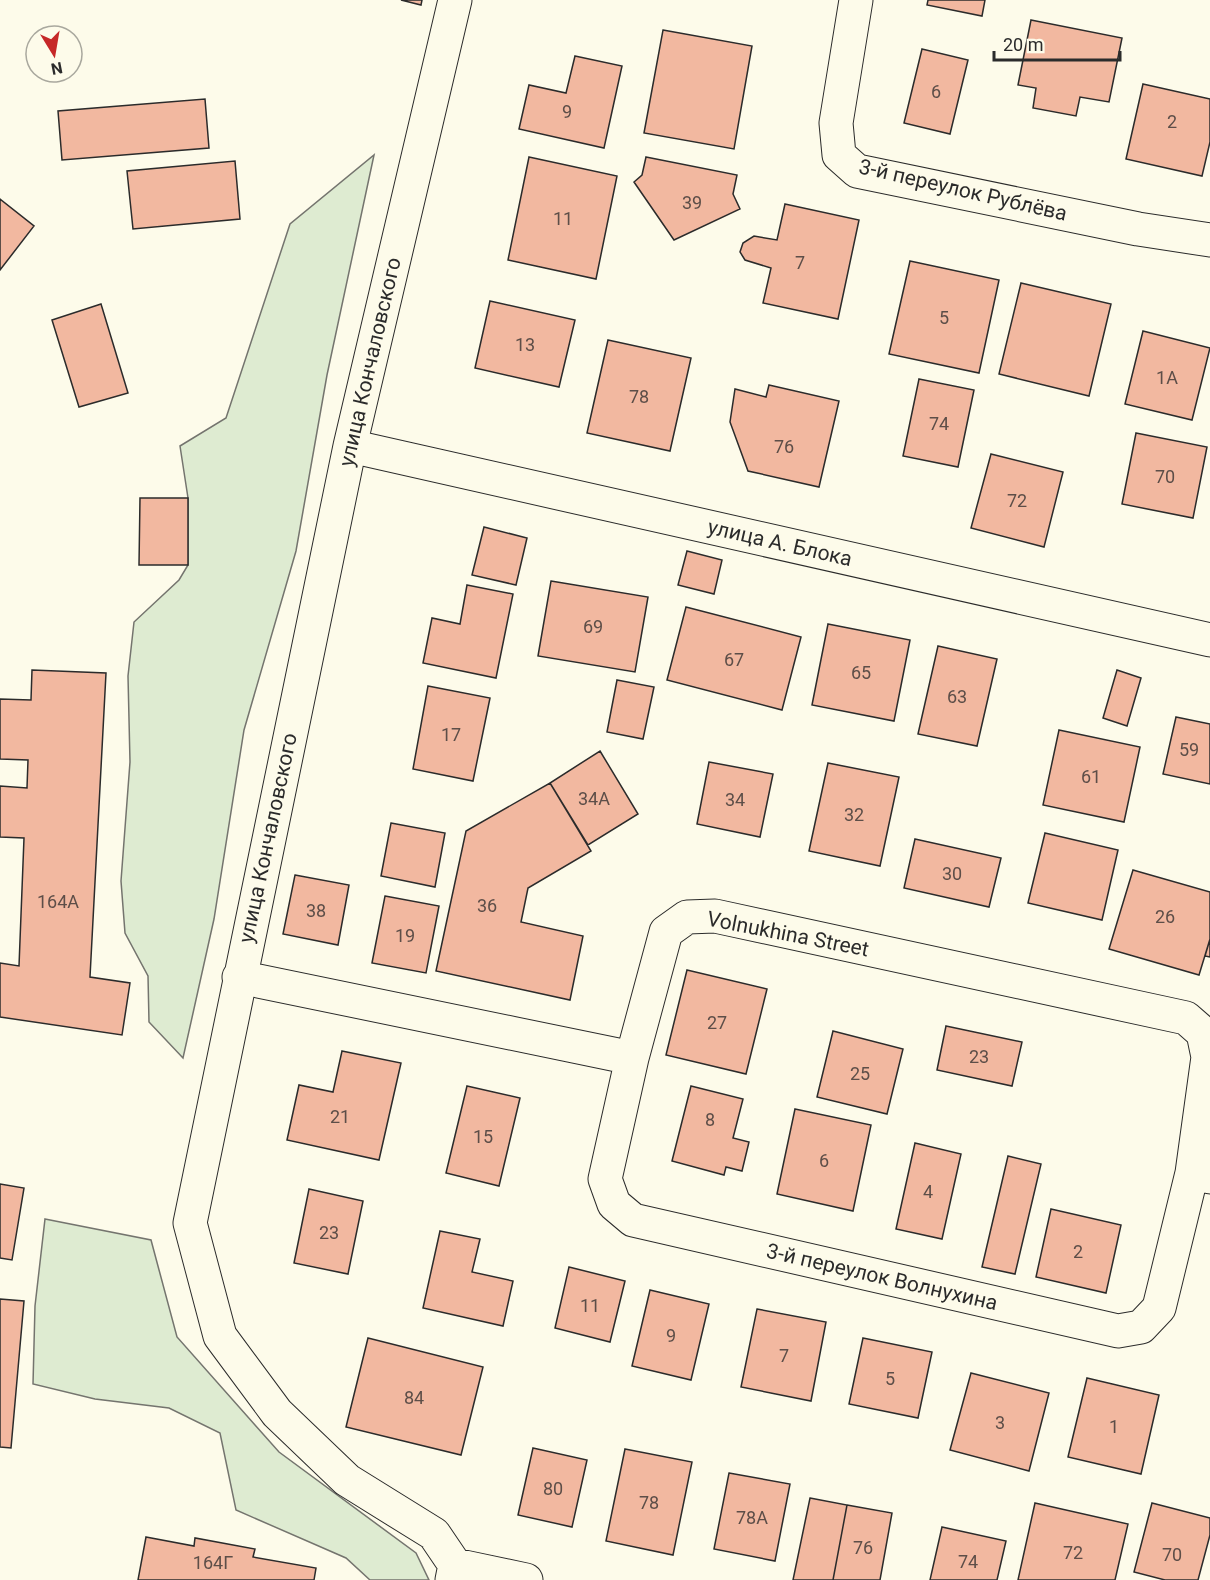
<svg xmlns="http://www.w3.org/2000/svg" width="1210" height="1580" viewBox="0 0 1210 1580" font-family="Roboto,sans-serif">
	<rect width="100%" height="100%" fill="#fdfbea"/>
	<path fill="#deebd1" stroke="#74746e" stroke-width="1.5" d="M 374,155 L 327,375 L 296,551 L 244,730 L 214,919 L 183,1058 L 149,1022 L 148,976 L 125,933 L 121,881 L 130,762 L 128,676 L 134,622 L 179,580 L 188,565 L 188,498 L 180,446 L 226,418 L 290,224 Z
		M 45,1219 L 151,1240 L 177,1337 L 279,1452 L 416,1553 L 429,1580 L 370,1580 L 346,1558 L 236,1510 L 220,1433 L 169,1408 L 95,1399 L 33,1384 L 35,1306 Z"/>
	<path fill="#f2b8a0" stroke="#2b2b2b" stroke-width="1.5" d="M 401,0 L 422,0 L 421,5 Z
		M 928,0 L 985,0 L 982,16 L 927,5 Z
		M 1031,20 L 1122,38 L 1109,102 L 1080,97 L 1076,116 L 1033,108 L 1036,88 L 1018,85 Z
		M 663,30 L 752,46 L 734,149 L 644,133 Z
		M 922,49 L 968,60 L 950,134 L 904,123 Z
		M 575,56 L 622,66 L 604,148 L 519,129 L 529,85 L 566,93 Z
		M 1143,84 L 1210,99 L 1210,142 L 1202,176 L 1126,159 Z
		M 205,99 L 209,148 L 62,160 L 58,111 Z
		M 529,157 L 617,176 L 596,279 L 508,260 Z
		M 646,157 L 737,175 L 733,194 L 740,209 L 674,240 L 634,182 L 642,175 Z
		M 235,161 L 240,219 L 133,229 L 127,171 Z
		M 0,199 L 34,226 L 0,270 Z
		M 785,204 L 859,220 L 838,319 L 763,303 L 771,268 L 745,260 L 740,252 L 743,243 L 754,236 L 777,240 Z
		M 910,261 L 999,280 L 979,373 L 889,354 Z
		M 1021,283 L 1111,304 L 1089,396 L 999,374 Z
		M 490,301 L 575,320 L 559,387 L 475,368 Z
		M 101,304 L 128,393 L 79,407 L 52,320 Z
		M 1143,331 L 1210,348 L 1192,420 L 1125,404 Z
		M 608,340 L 691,358 L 670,451 L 587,433 Z
		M 919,379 L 974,390 L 958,467 L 903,456 Z
		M 769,385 L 839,401 L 819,487 L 748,471 L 730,422 L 735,389 L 766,397 Z
		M 1136,433 L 1207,447 L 1193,518 L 1122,504 Z
		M 991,454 L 1063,472 L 1044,547 L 971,528 Z
		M 140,498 L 188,498 L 188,565 L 139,565 Z
		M 484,527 L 527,538 L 516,585 L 472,575 Z
		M 687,551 L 722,560 L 714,594 L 678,585 Z
		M 551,581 L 648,597 L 635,672 L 538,656 Z
		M 467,585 L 513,594 L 496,678 L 423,663 L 432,618 L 460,624 Z
		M 686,607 L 801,637 L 782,710 L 667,680 Z
		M 828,624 L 910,640 L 894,721 L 812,705 Z
		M 938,646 L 997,659 L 977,746 L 918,734 Z
		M 32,670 L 106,673 L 90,977 L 130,983 L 122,1035 L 0,1017 L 0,963 L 19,966 L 24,838 L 0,837 L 0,786 L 27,788 L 28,760 L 0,759 L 0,699 L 31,700 Z
		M 1117,670 L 1141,678 L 1127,726 L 1103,718 Z
		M 617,680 L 654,687 L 643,739 L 607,732 Z
		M 428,686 L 490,698 L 473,781 L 413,769 Z
		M 1176,717 L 1210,724 L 1210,784 L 1163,774 Z
		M 1059,730 L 1140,747 L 1124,822 L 1043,805 Z
		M 600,751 L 638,814 L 588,845 L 550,783 Z
		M 709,762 L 773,774 L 760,837 L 697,824 Z
		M 828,763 L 899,777 L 880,866 L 809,851 Z
		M 550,783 L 591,851 L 528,888 L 521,922 L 583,936 L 570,1000 L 436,971 L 466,831 Z
		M 391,823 L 445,833 L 435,887 L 381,876 Z
		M 1045,833 L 1118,850 L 1102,920 L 1028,903 Z
		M 915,839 L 1001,858 L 989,907 L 904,888 Z
		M 1133,870 L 1210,892 L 1210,939 L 1199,975 L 1109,949 Z
		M 295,875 L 349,885 L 338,945 L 283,934 Z
		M 385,896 L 439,906 L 426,973 L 372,963 Z
		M 1210,939 L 1210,957 L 1205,956 Z
		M 687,970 L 767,989 L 746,1074 L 666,1055 Z
		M 946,1026 L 1022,1042 L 1012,1086 L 937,1070 Z
		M 833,1031 L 903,1049 L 887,1114 L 817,1097 Z
		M 342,1051 L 401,1063 L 379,1160 L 287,1140 L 299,1085 L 333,1092 Z
		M 467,1086 L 520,1098 L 499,1186 L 446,1173 Z
		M 691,1086 L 743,1099 L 733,1138 L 749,1142 L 742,1171 L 726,1167 L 724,1175 L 672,1161 Z
		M 795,1109 L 871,1125 L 853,1211 L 777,1194 Z
		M 915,1143 L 961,1154 L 942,1239 L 896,1229 Z
		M 1008,1156 L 1041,1164 L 1015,1274 L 982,1267 Z
		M 0,1184 L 24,1188 L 12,1260 L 0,1258 Z
		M 309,1189 L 363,1201 L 348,1274 L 294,1263 Z
		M 1051,1209 L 1121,1225 L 1106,1293 L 1036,1277 Z
		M 440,1231 L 480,1239 L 472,1272 L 513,1281 L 503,1326 L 423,1308 Z
		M 569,1267 L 625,1281 L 610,1342 L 555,1328 Z
		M 650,1290 L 709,1304 L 691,1380 L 632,1366 Z
		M 0,1299 L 24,1301 L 11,1448 L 0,1447 Z
		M 757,1309 L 826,1322 L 811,1401 L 741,1387 Z
		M 368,1338 L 483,1367 L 461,1455 L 346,1427 Z
		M 863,1338 L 932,1352 L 918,1418 L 849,1404 Z
		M 971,1373 L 1049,1393 L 1029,1471 L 950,1450 Z
		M 1087,1378 L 1159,1395 L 1141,1474 L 1068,1457 Z
		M 533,1448 L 587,1460 L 572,1527 L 518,1515 Z
		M 625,1449 L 692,1462 L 673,1555 L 606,1541 Z
		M 729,1473 L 790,1484 L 775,1561 L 714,1549 Z
		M 810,1498 L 847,1505 L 833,1580 L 793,1580 Z
		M 1035,1503 L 1128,1524 L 1115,1580 L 1018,1580 Z
		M 1152,1503 L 1210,1518 L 1210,1535 L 1198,1580 L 1165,1580 L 1134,1572 Z
		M 847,1505 L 892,1513 L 880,1580 L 833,1580 Z
		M 942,1527 L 1006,1541 L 997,1580 L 930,1580 Z
		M 146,1537 L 194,1546 L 195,1538 L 255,1549 L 253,1557 L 316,1568 L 314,1580 L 138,1580 Z"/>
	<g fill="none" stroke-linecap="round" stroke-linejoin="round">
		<defs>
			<path id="minor" d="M 856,0 L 836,123 L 839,155 L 857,171 L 1138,229 L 1210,240
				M 350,446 L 1210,640
				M 239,977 L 632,1058 L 666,932 L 687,917 L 715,916 L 1186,1018 L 1203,1033 L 1208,1057 L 1192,1173 L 1210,1177
				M 632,1058 L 605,1179 L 614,1204 L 633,1220 L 1118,1331 L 1141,1327 L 1159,1308 L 1192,1173
				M 455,1565 L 526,1580
				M 452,1580 L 455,1565 L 434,1534 L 347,1480 L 277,1413 L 220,1336 L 190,1223 L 350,446 L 455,0"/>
		</defs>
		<use href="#minor" stroke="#2b2b2b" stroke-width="35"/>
		<use href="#minor" stroke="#fdfbea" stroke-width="33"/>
	</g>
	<g text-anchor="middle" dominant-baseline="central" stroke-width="4.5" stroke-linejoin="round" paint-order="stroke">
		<g font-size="18" fill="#5d4e48">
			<text x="936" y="91">6</text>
			<text x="567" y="111">9</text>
			<text x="1172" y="121">2</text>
			<text x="692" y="202">39</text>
			<text x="563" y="218">11</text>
			<text x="800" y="262">7</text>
			<text x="944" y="317">5</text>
			<text x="525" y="344">13</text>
			<text x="1167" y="377">1А</text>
			<text x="639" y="396">78</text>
			<text x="939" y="423">74</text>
			<text x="784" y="446">76</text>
			<text x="1165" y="476">70</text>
			<text x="1017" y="500">72</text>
			<text x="593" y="626">69</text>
			<text x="734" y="659">67</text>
			<text x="861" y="672">65</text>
			<text x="957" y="696">63</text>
			<text x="451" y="734">17</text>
			<text x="1189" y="749">59</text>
			<text x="1091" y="776">61</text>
			<text x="594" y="798">34А</text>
			<text x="735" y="799">34</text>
			<text x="854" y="814">32</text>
			<text x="952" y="873">30</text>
			<text x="58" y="901">164А</text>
			<text x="487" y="905">36</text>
			<text x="316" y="910">38</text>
			<text x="1165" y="916">26</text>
			<text x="405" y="935">19</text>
			<text x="717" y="1022">27</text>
			<text x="979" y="1056">23</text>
			<text x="860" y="1073">25</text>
			<text x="340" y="1116">21</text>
			<text x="710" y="1119">8</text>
			<text x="483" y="1136">15</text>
			<text x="824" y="1160">6</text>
			<text x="928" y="1191">4</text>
			<text x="329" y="1232">23</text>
			<text x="1078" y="1251">2</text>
			<text x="590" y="1305">11</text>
			<text x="671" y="1335">9</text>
			<text x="784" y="1355">7</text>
			<text x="890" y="1378">5</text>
			<text x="414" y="1397">84</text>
			<text x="1000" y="1422">3</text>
			<text x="1114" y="1426">1</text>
			<text x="553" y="1488">80</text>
			<text x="649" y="1502">78</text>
			<text x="752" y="1517">78А</text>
			<text x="863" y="1547">76</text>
			<text x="1073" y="1552">72</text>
			<text x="1172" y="1554">70</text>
			<text x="968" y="1561">74</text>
			<text x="213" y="1562">164Г</text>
		</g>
		<g font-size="21" fill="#2b2b2b" stroke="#fdfbea">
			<text transform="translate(963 190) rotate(13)">3-й переулок Рублёва</text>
			<text transform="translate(370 362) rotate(-77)">улица Кончаловского</text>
			<text transform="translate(780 543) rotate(13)">улица А. Блока</text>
			<text transform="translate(268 838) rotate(-78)">улица Кончаловского</text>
			<text transform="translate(788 934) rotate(11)">Volnukhina Street</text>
			<text transform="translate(882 1277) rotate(13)">3-й переулок Волнухина</text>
		</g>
	</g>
	<g transform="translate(54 54) rotate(169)"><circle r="28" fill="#fdfbea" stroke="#a9a89e" stroke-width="1.5"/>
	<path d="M0-4.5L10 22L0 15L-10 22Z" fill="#c62828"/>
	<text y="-9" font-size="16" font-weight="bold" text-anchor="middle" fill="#2b2b2b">N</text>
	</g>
	<path d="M994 51v9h126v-9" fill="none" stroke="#2b2b2b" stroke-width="3"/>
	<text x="1003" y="51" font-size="18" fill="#2b2b2b" stroke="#fdfbea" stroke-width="4.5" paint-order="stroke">20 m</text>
</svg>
